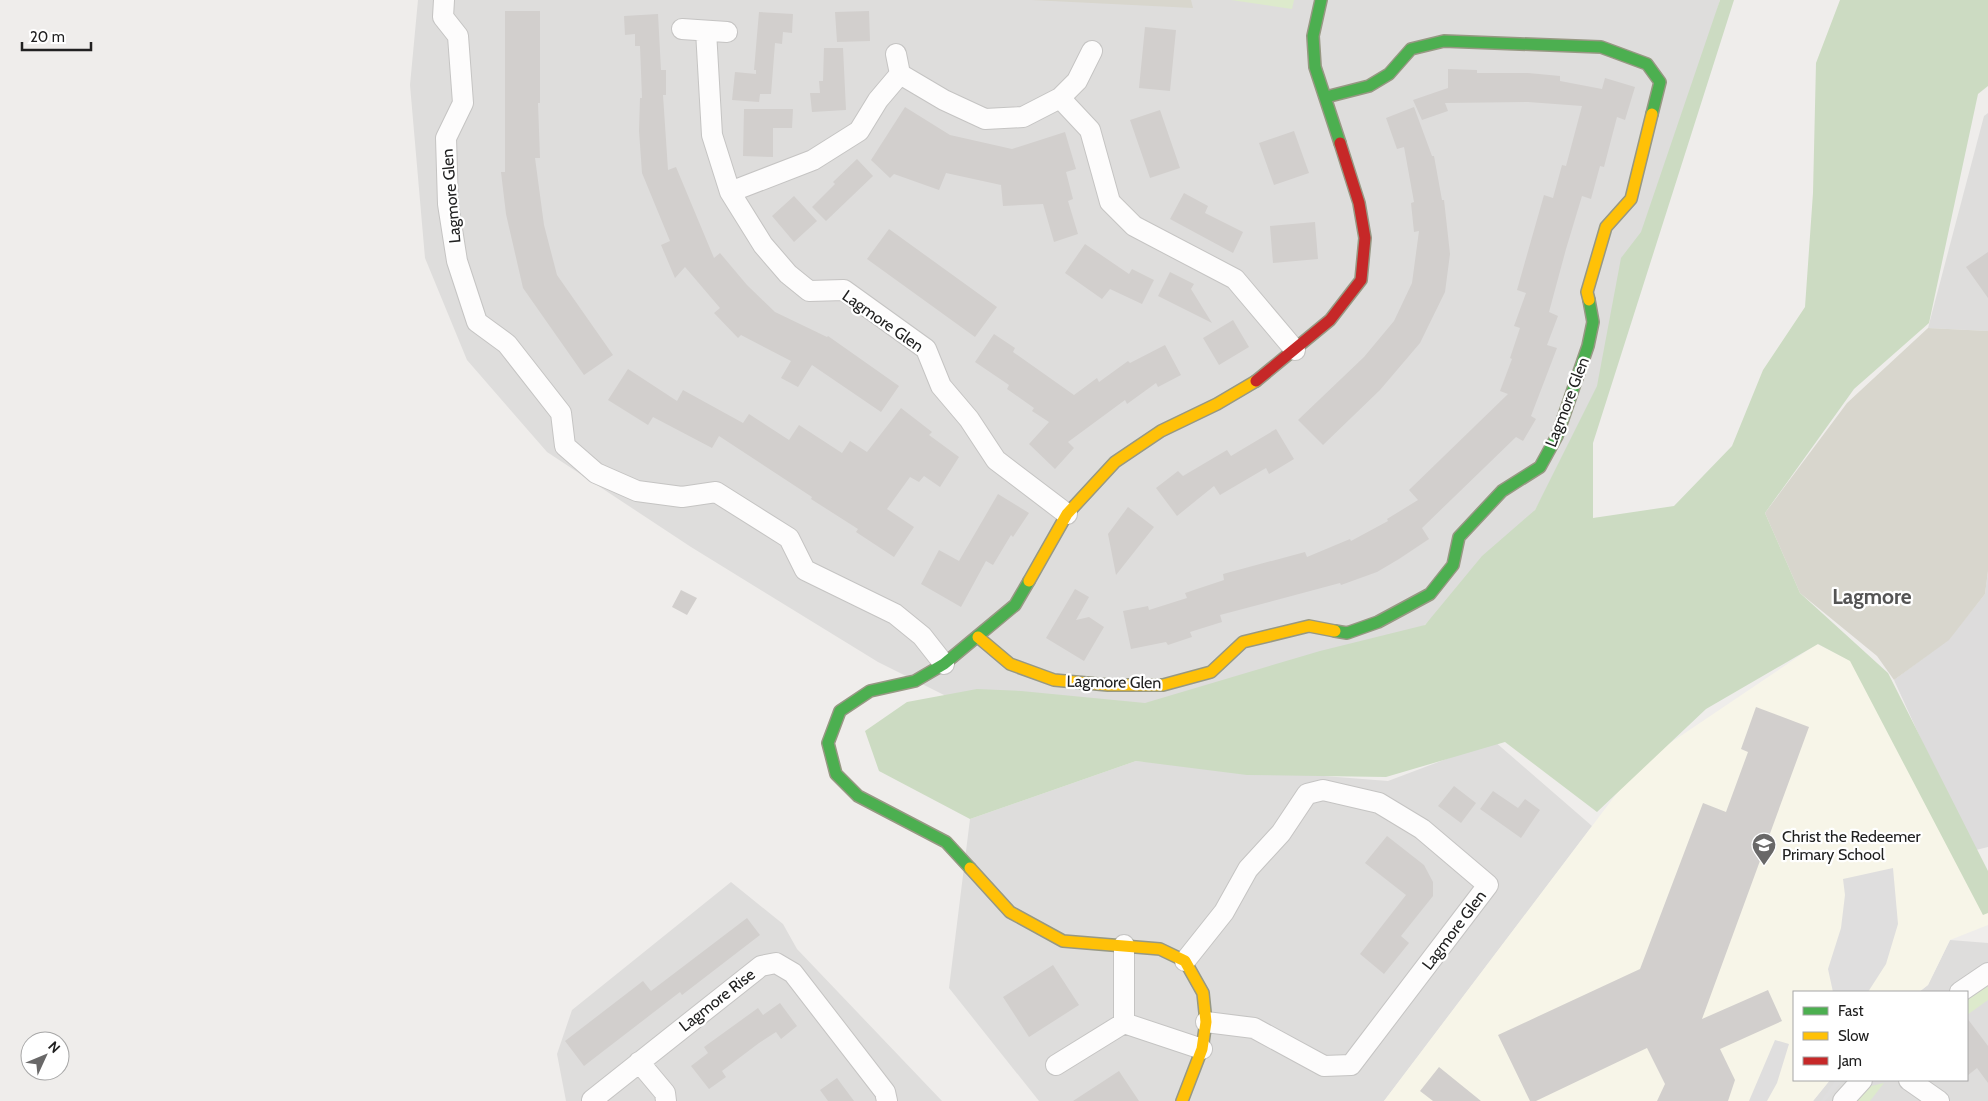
<svg xmlns="http://www.w3.org/2000/svg" width="1988" height="1101" viewBox="0 0 1988 1101" font-family="Cabin,sans-serif">
	<rect width="100%" height="100%" fill="#efedeb"/>
	<path fill="#dedddc" d="M 418,0 L 1720,0 L 1605,386 L 1531,517 L 1409,641 L 1201,713 L 968,707 L 878,662 L 691,547 L 547,452 L 467,360 L 425,258 L 410,85 Z
		M 1988,113 L 1988,331 L 1928,328 L 1984,116 Z
		M 1494,741 L 1592,826 L 1384,1101 L 1039,1101 L 949,988 L 970,819 L 1136,761 L 1388,781 Z
		M 731,882 L 783,924 L 797,949 L 942,1101 L 566,1101 L 557,1054 L 572,1010 Z
		M 1950,940 L 1988,943 L 1988,1101 L 1813,1101 L 1830,1080 L 1967,1080 L 1967,992 L 1919,992 L 1928,985 Z"/>
	<path fill="#f7f5e8" d="M 1817,644 L 1861,666 L 1988,906 L 1988,925 L 1950,940 L 1928,985 L 1919,992 L 1794,992 L 1794,1080 L 1830,1080 L 1813,1101 L 1384,1101 L 1639,764 Z"/>
	<path fill="#dddcdc" d="M 1988,571 L 1988,847 L 1972,851 L 1894,680 L 1949,639 L 1985,594 Z"/>
	<path fill="#d8d6cd" d="M 1031,0 L 1191,0 L 1193,8 Z
		M 1928,328 L 1988,331 L 1988,571 L 1985,594 L 1949,640 L 1894,680 L 1877,656 L 1800,593 L 1765,513 L 1847,403 Z"/>
	<path fill="#ddeacc" d="M 1231,0 L 1294,0 L 1292,9 Z
		M 1988,986 L 1988,1000 L 1967,1015 L 1967,1000 Z
		M 1884,1083 L 1870,1101 L 1857,1101 L 1867,1087 Z"/>
	<path fill="#ccdbc2" d="M 1720,0 L 1734,0 L 1593,443 L 1593,518 L 1674,506 L 1732,446 L 1763,370 L 1805,307 L 1813,193 L 1816,63 L 1840,0 L 1988,0 L 1988,86 L 1978,94 L 1929,323 L 1854,389 L 1765,513 L 1800,593 L 1888,673 L 1988,871 L 1988,913 L 1983,915 L 1850,661 L 1818,644 L 1706,709 L 1597,812 L 1505,742 L 1386,777 L 1247,775 L 1136,761 L 970,819 L 879,771 L 865,731 L 907,702 L 977,689 L 1021,691 L 1145,703 L 1320,651 L 1425,625 L 1482,556 L 1535,510 L 1597,386 L 1621,258 L 1641,232 Z"/>
	<path fill="#dfdede" d="M 1893,868 L 1898,924 L 1886,964 L 1868,992 L 1833,992 L 1828,969 L 1841,928 L 1845,895 L 1843,879 Z
		M 1775,1040 L 1789,1044 L 1777,1083 L 1767,1101 L 1749,1101 Z
		M 1836,1080 L 1843,1080 L 1825,1101 L 1821,1101 Z"/>
	<path fill="#d2cfcd" d="M 505,11 L 540,11 L 540,103 L 538,103 L 540,158 L 535,158 L 544,225 L 557,275 L 613,355 L 584,375 L 523,288 L 506,214 L 501,172 L 505,172 Z
		M 869,11 L 870,41 L 837,42 L 835,12 Z
		M 759,12 L 793,14 L 792,33 L 783,32 L 782,44 L 775,43 L 771,94 L 760,94 L 759,102 L 732,100 L 735,72 L 756,74 L 756,70 L 754,70 Z
		M 658,14 L 661,70 L 666,70 L 666,95 L 663,95 L 668,170 L 676,167 L 714,258 L 720,253 L 747,285 L 775,312 L 827,337 L 828,336 L 899,386 L 881,412 L 812,365 L 798,387 L 781,378 L 791,361 L 741,335 L 738,338 L 714,313 L 720,308 L 685,267 L 675,278 L 661,245 L 670,241 L 642,173 L 639,131 L 640,98 L 642,98 L 640,46 L 635,46 L 635,34 L 625,35 L 624,16 Z
		M 1145,27 L 1176,30 L 1170,91 L 1139,88 Z
		M 824,48 L 843,48 L 846,110 L 812,112 L 810,93 L 820,93 L 819,81 L 823,81 Z
		M 1448,69 L 1477,70 L 1477,73 L 1528,73 L 1560,76 L 1560,81 L 1602,89 L 1605,78 L 1635,87 L 1625,120 L 1617,117 L 1604,167 L 1600,166 L 1591,199 L 1582,196 L 1566,249 L 1549,312 L 1558,316 L 1547,345 L 1557,348 L 1531,416 L 1536,419 L 1523,441 L 1516,437 L 1422,528 L 1429,539 L 1399,559 L 1377,572 L 1341,585 L 1340,583 L 1220,615 L 1222,622 L 1190,632 L 1192,637 L 1168,645 L 1166,642 L 1131,649 L 1123,611 L 1148,606 L 1149,610 L 1187,598 L 1185,593 L 1224,580 L 1223,574 L 1305,552 L 1307,557 L 1350,539 L 1351,541 L 1388,521 L 1387,519 L 1418,500 L 1409,490 L 1508,394 L 1500,391 L 1512,359 L 1510,358 L 1520,328 L 1514,326 L 1526,293 L 1517,290 L 1544,195 L 1553,198 L 1562,165 L 1566,166 L 1582,106 L 1528,102 L 1445,103 L 1448,111 L 1422,120 L 1413,100 L 1448,88 Z
		M 905,107 L 950,135 L 1012,149 L 1065,132 L 1076,169 L 1066,172 L 1073,199 L 1068,201 L 1078,234 L 1054,242 L 1043,204 L 1003,206 L 1001,185 L 946,173 L 939,190 L 894,174 L 890,178 L 871,160 Z
		M 1414,107 L 1432,156 L 1434,156 L 1442,200 L 1444,200 L 1450,254 L 1445,292 L 1420,343 L 1380,390 L 1323,445 L 1298,420 L 1364,357 L 1394,321 L 1412,283 L 1419,231 L 1414,232 L 1411,203 L 1414,202 L 1404,147 L 1397,149 L 1386,118 Z
		M 744,109 L 793,109 L 792,128 L 773,128 L 773,157 L 743,156 Z
		M 1160,110 L 1180,168 L 1150,178 L 1130,120 Z
		M 1294,131 L 1309,173 L 1274,185 L 1259,143 Z
		M 857,159 L 873,176 L 826,221 L 812,207 L 835,184 L 833,182 Z
		M 1184,193 L 1208,206 L 1205,213 L 1243,232 L 1233,253 L 1170,219 Z
		M 794,196 L 817,221 L 794,242 L 772,216 Z
		M 1315,222 L 1318,259 L 1273,263 L 1270,226 Z
		M 889,229 L 997,307 L 975,337 L 867,259 Z
		M 1085,244 L 1129,274 L 1132,269 L 1154,280 L 1142,304 L 1110,289 L 1102,299 L 1065,273 Z
		M 1988,252 L 1988,298 L 1966,267 Z
		M 1170,272 L 1194,284 L 1191,289 L 1212,323 L 1158,296 Z
		M 1233,320 L 1249,347 L 1219,365 L 1203,338 Z
		M 994,334 L 1015,348 L 1013,352 L 1074,395 L 1097,378 L 1099,382 L 1128,361 L 1130,363 L 1165,345 L 1181,375 L 1158,387 L 1156,383 L 1127,404 L 1125,400 L 1068,442 L 1074,448 L 1055,469 L 1029,444 L 1049,422 L 1032,411 L 1034,408 L 1007,389 L 1009,385 L 975,362 Z
		M 628,369 L 677,401 L 683,390 L 743,423 L 749,414 L 789,440 L 799,425 L 842,453 L 850,441 L 867,452 L 901,408 L 932,432 L 929,435 L 959,457 L 940,487 L 924,476 L 919,482 L 910,477 L 887,509 L 914,527 L 894,557 L 856,532 L 858,529 L 811,499 L 812,497 L 719,436 L 712,448 L 653,417 L 648,425 L 608,400 Z
		M 1276,429 L 1294,459 L 1269,474 L 1266,468 L 1220,495 L 1214,486 L 1177,516 L 1156,488 L 1178,471 L 1183,476 L 1227,450 L 1231,456 Z
		M 998,494 L 1029,513 L 1013,537 L 1011,535 L 993,565 L 986,561 L 961,607 L 921,584 L 939,550 L 959,561 Z
		M 1128,507 L 1154,527 L 1116,575 L 1108,534 Z
		M 1075,589 L 1089,597 L 1076,620 L 1089,617 L 1104,627 L 1084,661 L 1046,638 Z
		M 681,590 L 697,598 L 687,615 L 672,607 Z
		M 1756,707 L 1809,727 L 1702,1019 L 1768,990 L 1782,1021 L 1720,1049 L 1735,1080 L 1728,1101 L 1657,1101 L 1665,1084 L 1647,1048 L 1536,1101 L 1530,1101 L 1498,1035 L 1640,969 L 1703,803 L 1726,812 L 1748,752 L 1741,749 Z
		M 1454,786 L 1476,803 L 1461,823 L 1438,806 Z
		M 1493,791 L 1518,808 L 1525,799 L 1540,810 L 1521,838 L 1480,809 Z
		M 1387,836 L 1424,865 L 1433,882 L 1433,896 L 1401,936 L 1409,943 L 1384,974 L 1360,954 L 1406,895 L 1365,863 Z
		M 747,918 L 760,935 L 682,995 L 680,992 L 584,1066 L 565,1041 L 643,981 L 651,991 Z
		M 1053,965 L 1079,1005 L 1029,1037 L 1003,997 Z
		M 780,1003 L 797,1026 L 781,1039 L 776,1032 L 759,1043 L 722,1071 L 726,1077 L 709,1089 L 691,1066 L 708,1053 L 704,1047 L 758,1008 L 763,1015 Z
		M 1967,1018 L 1988,1046 L 1988,1083 L 1977,1068 L 1967,1076 Z
		M 1439,1067 L 1481,1101 L 1433,1101 L 1420,1091 Z
		M 1119,1071 L 1139,1101 L 1073,1101 Z
		M 837,1078 L 854,1101 L 828,1101 L 820,1090 Z"/>
	<g fill="none" stroke-linecap="round" stroke-linejoin="round">
		<defs>
			<path id="street" d="M 444,0 L 443,17 L 458,36 L 463,103 L 446,138 L 448,204 L 457,261 L 477,322 L 507,344 L 561,413 L 565,446 L 596,473 L 637,491 L 682,497 L 716,492 L 789,538 L 805,570 L 895,614 L 922,636 L 944,664
				M 682,29 L 727,32
				M 706,31 L 712,135 L 730,192 L 763,245 L 788,274 L 809,291 L 844,290 L 926,349 L 941,386 L 969,419 L 996,460 L 1067,514
				M 896,54 L 900,74 L 944,100 L 985,119 L 1023,117 L 1060,98 L 1077,81 L 1092,51
				M 1060,98 L 1090,130 L 1110,202 L 1134,226 L 1235,279 L 1295,350
				M 730,192 L 813,160 L 859,131 L 878,100 L 900,74
				M 1185,961 L 1224,912 L 1248,869 L 1281,833 L 1307,794 L 1323,790 L 1379,803 L 1422,829 L 1488,885 L 1351,1065 L 1324,1066 L 1254,1028 L 1206,1022
				M 1960,992 L 1988,973
				M 1124,1023 L 1124,945
				M 639,1062 L 665,1093 L 666,1101
				M 1056,1065 L 1124,1023 L 1202,1049
				M 1909,1080 L 1939,1101
				M 592,1100 L 761,966 L 776,963 L 793,973 L 885,1092 L 887,1101
				M 1843,1101 L 1862,1080"/>
			<path id="fast" d="M 1321,0 L 1313,36 L 1315,67 L 1340,143
				M 1326,97 L 1369,86 L 1389,74 L 1411,49 L 1444,41 L 1601,47 L 1647,64 L 1660,82 L 1652,114
				M 1335,631 L 1347,633 L 1378,622 L 1430,594 L 1453,565 L 1459,537 L 1502,491 L 1540,467 L 1557,436 L 1588,346 L 1593,322 L 1589,300
				M 970,868 L 946,842 L 858,796 L 836,774 L 828,743 L 840,711 L 870,691 L 915,681 L 944,664 L 1015,605 L 1029,581"/>
			<path id="slow" d="M 1589,300 L 1587,292 L 1606,227 L 1631,199 L 1652,114
				M 1029,581 L 1067,514 L 1115,462 L 1161,431 L 1217,404 L 1256,381
				M 978,637 L 1010,664 L 1054,680 L 1108,685 L 1163,685 L 1211,672 L 1243,642 L 1309,626 L 1335,631
				M 970,868 L 1010,912 L 1063,941 L 1160,949 L 1185,961 L 1203,993 L 1206,1022 L 1202,1049 L 1182,1101"/>
			<path id="jam" d="M 1256,381 L 1330,320 L 1361,280 L 1365,238 L 1359,203 L 1340,143"/>
		</defs>
		<use href="#street" stroke="#c5c4c3" stroke-width="22"/>
		<use href="#fast" stroke="#979883" stroke-width="14"/>
		<use href="#slow" stroke="#979883" stroke-width="14"/>
		<use href="#jam" stroke="#979883" stroke-width="14"/>
		<use href="#street" stroke="#fdfcfc" stroke-width="20"/>
		<use href="#fast" stroke="#4caf50" stroke-width="11"/>
		<use href="#slow" stroke="#ffc107" stroke-width="11"/>
		<use href="#jam" stroke="#c62828" stroke-width="11"/>
	</g>
	<defs>
		<symbol id="school-pin" viewBox="-11 -11 22 30"><path d="M0 17L-7.5 6A9.5 9.5 0 1 1 7.5 6Z" fill="#696868" stroke="#fff"/><path d="M0-5L7-2L0 1L-7-2ZM-4 1L0 2.5L4 1V4Q0 6-4 4Z" fill="#fff"/></symbol>
	</defs>
	<g fill-rule="evenodd">
		<use href="#school-pin" x="1750" y="831" width="28" height="38"/>
	</g>
	<g text-anchor="middle" dominant-baseline="central" stroke-width="4.5" stroke-linejoin="round" paint-order="stroke">
		<g font-size="16" fill="#212121" stroke="#fff">
			<text transform="translate(451 196) rotate(-95)">Lagmore Glen</text>
			<text transform="translate(883 321) rotate(35)">Lagmore Glen</text>
			<text transform="translate(1567 402) rotate(-69)">Lagmore Glen</text>
			<text transform="translate(1114 682) rotate(1)">Lagmore Glen</text>
			<text transform="translate(1454 930) rotate(-53)">Lagmore Glen</text>
			<text transform="translate(717 1000) rotate(-38)">Lagmore Rise</text>
		</g>
		<g font-size="16" fill="#212121" stroke="#fff" text-anchor="start">
			<text x="1782" y="836">Christ the Redeemer<tspan x="1782" dy="18">Primary School</tspan></text>
		</g>
		<g font-size="21" font-weight="bold" fill="#545454" stroke="#fff">
			<text x="1872" y="596">Lagmore</text>
		</g>
	</g>
	<rect x="1793" y="991" width="175" height="90" fill="#ffffff" stroke="#a6a6a6"/>
	<rect x="1803" y="1007" width="25" height="8" fill="#4caf50" stroke="#a6a6a6"/>
	<text x="1838" y="1016" font-size="15" fill="#212121">Fast</text>
	<rect x="1803" y="1032" width="25" height="8" fill="#ffc107" stroke="#a6a6a6"/>
	<text x="1838" y="1041" font-size="15" fill="#212121">Slow</text>
	<rect x="1803" y="1057" width="25" height="8" fill="#c62828" stroke="#a6a6a6"/>
	<text x="1838" y="1066" font-size="15" fill="#212121">Jam</text>
	<g transform="translate(45 1056) rotate(46)"><circle r="24" fill="#ffffff" stroke="#a6a6a6"/>
	<path d="M0-4L9 19L0 12L-9 19Z" fill="#696868"/>
	<text y="-8" font-size="14" font-weight="bold" text-anchor="middle" fill="#212121">N</text>
	</g>
	<path d="M22 42v8h69v-8" fill="none" stroke="#212121" stroke-width="2.5"/>
	<text x="30" y="42" font-size="15" fill="#212121" stroke="#ffffff" stroke-width="4" paint-order="stroke">20 m</text>
</svg>
